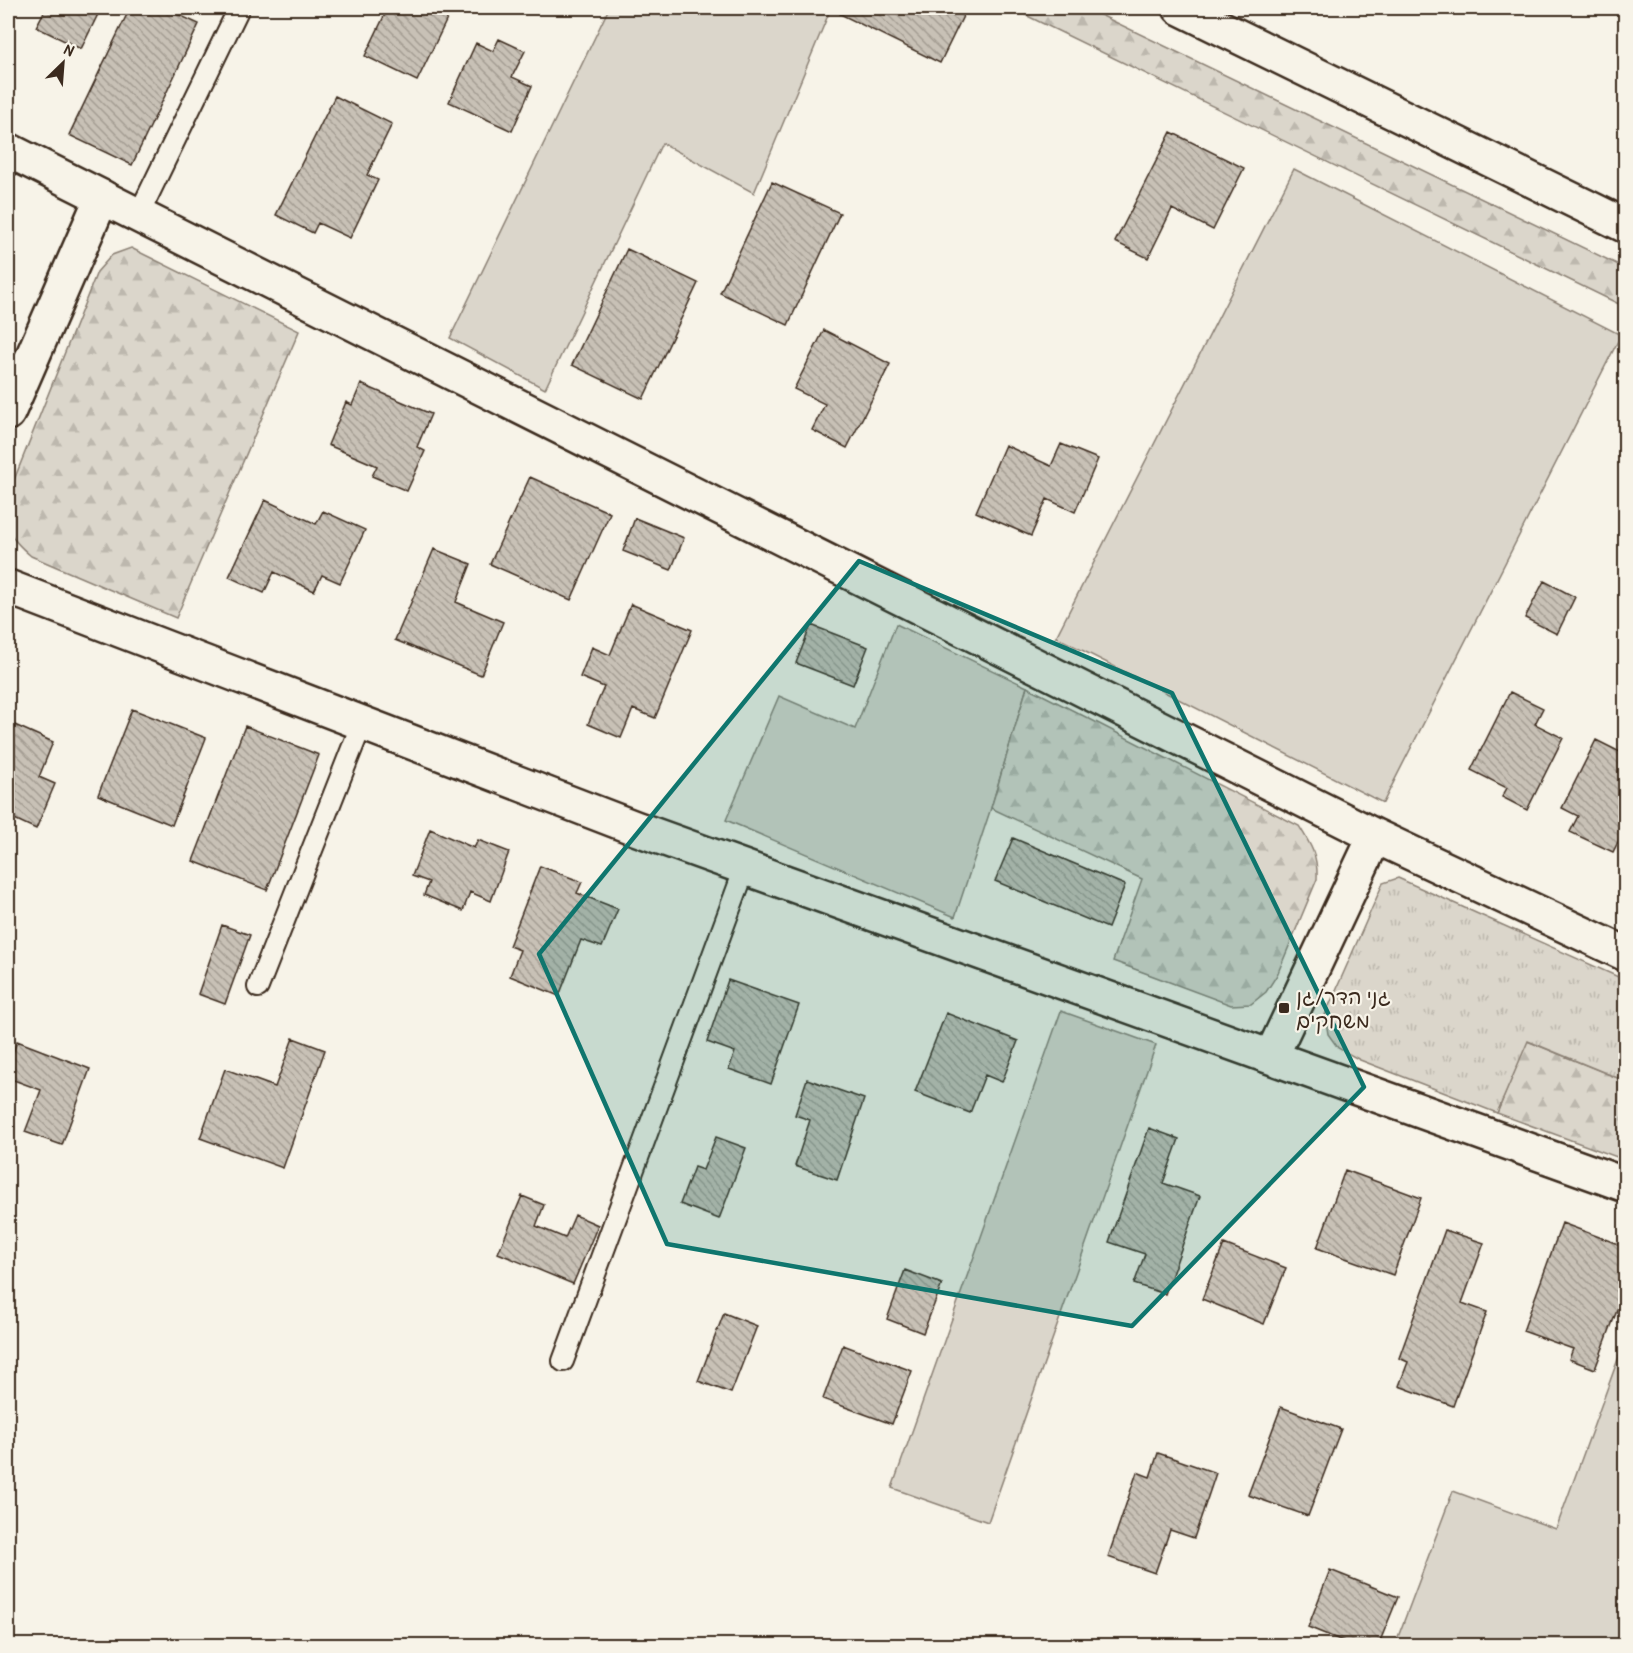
<svg xmlns="http://www.w3.org/2000/svg" width="1633" height="1653" viewBox="0 0 1633 1653" font-family="'Patrick Hand','Playpen Sans Hebrew',sans-serif">
	<defs>
		<pattern id="forest-firs" width="22" height="20" patternUnits="userSpaceOnUse" patternTransform="scale(1.5)"><rect width="22" height="20" fill="#dbd6cb"/><path d="M5 1l3.5 6h-7zM16 11l3.5 6h-7z" fill="#bdb8ae"/></pattern>
		<pattern id="park-tufts" width="24" height="20" patternUnits="userSpaceOnUse" patternTransform="scale(1.5)"><rect width="24" height="20" fill="#dbd6cb"/><path d="M3 7l-1-3M5 7V3M7 7l1-3M15 17l-1-3M17 17v-4M19 17l1-3" fill="none" stroke="#bdb8ae"/></pattern>
		<pattern id="building-back-hatch" width="6" height="6" patternUnits="userSpaceOnUse" patternTransform="scale(1.5)"><rect width="6" height="6" fill="#c8c1b6"/><path d="M-1 5l2 2M0 0l6 6M5-1l2 2" fill="none" stroke="#a49d93"/></pattern>
	</defs>
	<rect width="100%" height="100%" fill="#f7f3e8"/>
	<filter id="ink" filterUnits="userSpaceOnUse"><feTurbulence type="fractalNoise" baseFrequency=".0167" numOctaves="2"/><feDisplacementMap in="SourceGraphic" scale="12" xChannelSelector="R" yChannelSelector="G"/><feConvolveMatrix kernelMatrix="1 2 1 2 8 2 1 2 1" color-interpolation-filters="sRGB"/></filter>
	<g filter="url(#ink)">
		<path fill="#dbd6cb" stroke="#8b8074" stroke-width="1.5" d="M 609,8 L 831,8 L 754,193 L 662,143 L 545,389 L 450,338 Z
			M 1294,169 L 1621,335 L 1383,803 L 1056,637 Z
			M 896,624 L 1027,687 L 991,808 L 955,917 L 726,820 L 779,696 L 855,729 Z
			M 1061,1011 L 1156,1045 L 988,1522 L 892,1488 Z
			M 1625,1340 L 1625,1645 L 1395,1645 L 1453,1491 L 1556,1529 Z"/>
		<path fill="url(#forest-firs)" stroke="#8b8074" stroke-width="1.5" d="M 1011,8 L 1086,8 L 1625,268 L 1625,307 Z
			M 131,248 L 299,331 L 176,618 L 31,556 C 4,533 7,529 8,495 L 97,272 L 112,255 Z
			M 1027,687 L 1299,826 C 1311,845 1318,856 1317,879 L 1277,975 L 1266,992 L 1251,1004 L 1231,1005 L 1113,961 L 1142,879 L 991,808 Z
			M 1527,1041 L 1625,1081 L 1625,1160 L 1497,1113 Z"/>
		<path fill="url(#park-tufts)" stroke="#8b8074" stroke-width="1.5" d="M 1398,878 L 1625,980 L 1625,1081 L 1528,1041 L 1497,1113 L 1360,1060 L 1338,1048 L 1328,1034 L 1325,1015 L 1383,883 Z"/>
		<path fill="url(#building-back-hatch)" stroke="#3b2a1e" stroke-width="1.5" d="M 46,8 L 101,8 L 81,49 L 36,27 Z
			M 130,8 L 164,8 L 199,24 L 132,165 L 69,135 Z
			M 388,8 L 438,8 L 450,13 L 417,81 L 365,56 Z
			M 843,8 L 967,8 L 940,63 L 840,14 Z
			M 499,39 L 525,51 L 512,77 L 532,86 L 512,131 L 449,102 L 476,43 L 493,51 Z
			M 335,96 L 392,124 L 367,175 L 378,180 L 350,238 L 318,223 L 313,233 L 276,215 Z
			M 1171,132 L 1244,168 L 1213,230 L 1172,209 L 1148,258 L 1115,242 Z
			M 772,182 L 840,213 L 788,325 L 720,293 Z
			M 627,249 L 698,283 L 643,399 L 572,365 Z
			M 824,330 L 890,364 L 847,448 L 812,430 L 825,404 L 794,389 Z
			M 361,384 L 431,414 L 417,447 L 425,451 L 407,491 L 372,476 L 377,466 L 328,445 L 346,402 L 352,405 Z
			M 1061,444 L 1098,459 L 1075,512 L 1047,499 L 1031,536 L 976,512 L 1005,445 L 1051,466 Z
			M 530,477 L 610,513 L 571,600 L 490,564 Z
			M 265,500 L 316,524 L 323,511 L 365,530 L 340,583 L 322,575 L 314,591 L 274,572 L 264,593 L 229,577 Z
			M 635,518 L 684,538 L 671,570 L 623,551 Z
			M 434,549 L 471,564 L 456,602 L 503,622 L 481,675 L 395,640 Z
			M 1544,581 L 1575,597 L 1557,634 L 1525,618 Z
			M 631,604 L 692,630 L 655,718 L 633,709 L 621,738 L 588,724 L 604,687 L 580,677 L 592,647 L 610,655 Z
			M 811,625 L 868,647 L 853,685 L 796,663 Z
			M 1510,692 L 1543,708 L 1535,724 L 1563,738 L 1527,810 L 1502,797 L 1507,788 L 1471,770 Z
			M 132,709 L 206,738 L 172,825 L 98,795 Z
			M 8,722 L 53,742 L 39,777 L 55,784 L 36,829 L 8,816 Z
			M 245,726 L 319,755 L 267,890 L 193,861 Z
			M 1596,740 L 1626,755 L 1626,826 L 1613,852 L 1570,832 L 1578,816 L 1562,808 Z
			M 430,829 L 474,848 L 478,840 L 509,852 L 491,901 L 470,892 L 463,911 L 424,895 L 429,882 L 412,876 Z
			M 1013,838 L 1125,885 L 1108,928 L 995,881 Z
			M 540,866 L 582,882 L 577,893 L 618,909 L 602,947 L 581,940 L 559,996 L 510,976 L 520,950 L 509,946 Z
			M 222,925 L 250,935 L 225,1004 L 198,994 Z
			M 728,980 L 799,1005 L 771,1084 L 729,1069 L 735,1052 L 707,1042 Z
			M 946,1013 L 1018,1041 L 1002,1082 L 985,1075 L 970,1113 L 915,1092 Z
			M 293,1038 L 325,1050 L 283,1168 L 200,1138 L 225,1069 L 275,1087 Z
			M 17,1041 L 90,1069 L 62,1145 L 25,1132 L 41,1090 L 8,1078 L 8,1066 Z
			M 807,1079 L 864,1099 L 837,1180 L 795,1166 L 810,1120 L 795,1115 Z
			M 1149,1128 L 1179,1139 L 1163,1183 L 1200,1196 L 1165,1294 L 1134,1284 L 1145,1254 L 1109,1242 Z
			M 716,1137 L 746,1148 L 719,1219 L 680,1204 L 694,1167 L 703,1170 Z
			M 1345,1170 L 1421,1198 L 1393,1275 L 1317,1248 Z
			M 522,1196 L 544,1205 L 536,1226 L 565,1238 L 575,1215 L 598,1225 L 573,1284 L 498,1253 Z
			M 1562,1223 L 1626,1247 L 1626,1286 L 1595,1369 L 1569,1359 L 1573,1349 L 1523,1331 Z
			M 1445,1230 L 1484,1243 L 1462,1303 L 1487,1312 L 1453,1406 L 1399,1386 L 1408,1362 L 1399,1358 Z
			M 1224,1244 L 1286,1268 L 1264,1324 L 1202,1299 Z
			M 905,1270 L 942,1284 L 923,1333 L 887,1319 Z
			M 724,1313 L 757,1326 L 731,1393 L 698,1381 Z
			M 843,1345 L 912,1371 L 892,1424 L 823,1399 Z
			M 1281,1407 L 1341,1429 L 1308,1516 L 1248,1495 Z
			M 1158,1453 L 1216,1473 L 1194,1538 L 1170,1530 L 1155,1573 L 1108,1557 L 1137,1472 L 1150,1477 Z
			M 1330,1570 L 1398,1597 L 1378,1646 L 1355,1646 L 1308,1627 Z"/>
		<g fill="none" stroke-linecap="round" stroke-linejoin="round">
			<defs>
				<path id="service" d="M 138,216 L 239,8
					M 258,987 L 362,723
					M 563,1361 L 745,868"/>
				<path id="minor" d="M 8,150 L 1375,836 L 1626,954
					M 8,413 L 102,197
					M 8,587 L 635,828 L 1626,1185
					M 1271,1057 L 1375,836"/>
				<path id="secondary" d="M 1180,8 L 1626,226"/>
			</defs>
			<use href="#service" stroke="#3b2a1e" stroke-width="24"/>
			<use href="#minor" stroke="#3b2a1e" stroke-width="38"/>
			<use href="#secondary" stroke="#3b2a1e" stroke-width="38"/>
			<use href="#service" stroke="#f7f3e8" stroke-width="20"/>
			<use href="#minor" stroke="#f7f3e8" stroke-width="33"/>
			<use href="#secondary" stroke="#f7f3e8" stroke-width="33"/>
		</g>
	</g>
	<path fill="#0f766e" fill-opacity="0.2" stroke="#0f766e" stroke-width="4.5" stroke-linejoin="round" d="M 859,561 L 1172,693 L 1364,1087 L 1132,1326 L 667,1244 L 539,954 Z"/>
	<rect fill="#3b2a1e" stroke="#f7f3e8" stroke-width="2" x="1278" y="1002" width="12" height="12" rx="3"/>
	<g text-anchor="middle" dominant-baseline="central" stroke-width="4.5" stroke-linejoin="round" paint-order="stroke">
		<g font-size="21" fill="#3b2a1e" stroke="#f7f3e8" text-anchor="start">
			<text x="1296" y="996">גני הדר/גן<tspan x="1296" dy="24">משחקים</tspan></text>
		</g>
	</g>
	<rect width="1633" height="1653" fill="none" stroke="#f7f3e8" stroke-width="30"/>
	<rect x="15" y="15" width="1603" height="1623" fill="none" stroke="#3b2a1e" stroke-width="2" filter="url(#ink)"/>
	<g transform="translate(63 63) rotate(25)" stroke="#f7f3e8" stroke-width="4.5" paint-order="stroke">
	<path d="M0-4.5L10 22L0 15L-10 22Z" fill="#3b2a1e"/>
	<text y="-9" font-size="16" font-weight="bold" text-anchor="middle" fill="#3b2a1e">N</text>
	</g>
</svg>
